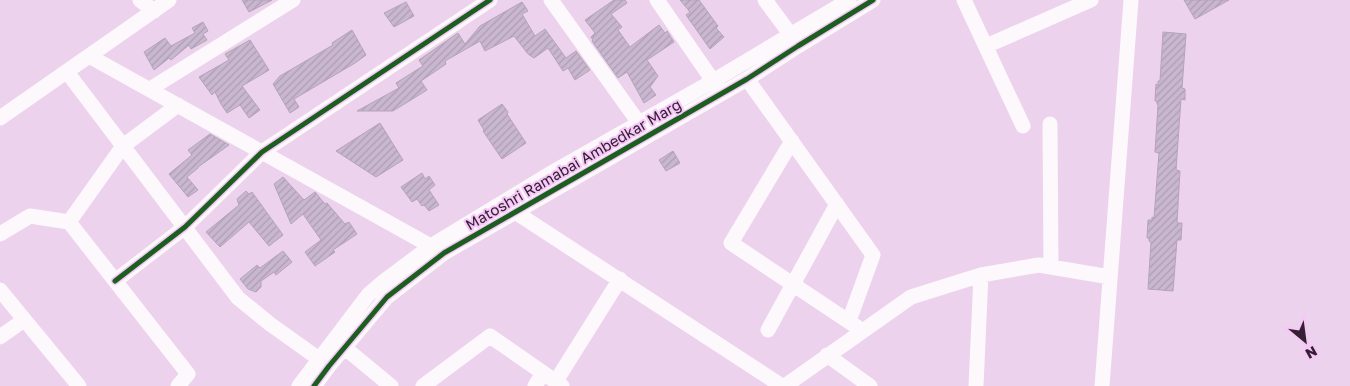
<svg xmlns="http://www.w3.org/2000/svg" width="1350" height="386" viewBox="0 0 1350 386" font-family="'Golos Text',sans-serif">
	<defs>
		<pattern id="building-hatch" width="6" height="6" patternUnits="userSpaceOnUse" patternTransform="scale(1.25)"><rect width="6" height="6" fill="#c9b7d0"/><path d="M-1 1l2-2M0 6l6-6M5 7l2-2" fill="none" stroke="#ad9db3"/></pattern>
	</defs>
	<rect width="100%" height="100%" fill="#ecd2ec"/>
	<path fill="url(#building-hatch)" stroke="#b4a4b9" d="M 242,0 L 272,0 L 249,12 Z
		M 614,0 L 625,0 L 627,3 L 611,14 L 622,27 L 618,30 L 630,47 L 659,25 L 665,33 L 667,31 L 674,42 L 647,60 L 658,76 L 650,87 L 656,95 L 644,103 L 627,72 L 618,78 L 592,41 L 593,40 L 591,37 L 595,33 L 585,20 Z
		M 680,0 L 699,0 L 718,26 L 716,28 L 724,37 L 710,49 L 686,15 L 690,12 Z
		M 1184,0 L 1229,0 L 1195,19 Z
		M 406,2 L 414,16 L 394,27 L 384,13 Z
		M 522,2 L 528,11 L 522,14 L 535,36 L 545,29 L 566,58 L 576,51 L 590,70 L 575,80 L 568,68 L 563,71 L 548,48 L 534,58 L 528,54 L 514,36 L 485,51 L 480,41 L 445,61 L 446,64 L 421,81 L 427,90 L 393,111 L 357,111 L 399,88 L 396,83 L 423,66 L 419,60 L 458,33 L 465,44 L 480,26 Z
		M 203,22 L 208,31 L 203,34 L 207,40 L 191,49 L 189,45 L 171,60 L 169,58 L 154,70 L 144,52 L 165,38 L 171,46 L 195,33 L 192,28 Z
		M 352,30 L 366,55 L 355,63 L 294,99 L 299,107 L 290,113 L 273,84 L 280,76 L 333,45 L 332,43 Z
		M 1163,32 L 1186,34 L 1182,88 L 1185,89 L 1185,100 L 1181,99 L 1176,170 L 1180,171 L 1177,223 L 1182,223 L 1181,240 L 1177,240 L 1173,291 L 1148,289 L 1151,242 L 1149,241 L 1149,238 L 1147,238 L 1148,220 L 1152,220 L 1152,217 L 1154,218 L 1159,153 L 1155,152 L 1158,105 L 1157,104 L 1157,101 L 1155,101 L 1156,84 L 1158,85 L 1158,81 L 1160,81 Z
		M 250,40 L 269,70 L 242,86 L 260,110 L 249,118 L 240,105 L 227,113 L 221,104 L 215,92 L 212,95 L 199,77 L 229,60 L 225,54 Z
		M 502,104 L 508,112 L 507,114 L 526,143 L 502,159 L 483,131 L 484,130 L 478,120 Z
		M 380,123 L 403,160 L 376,177 L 336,151 Z
		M 210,134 L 229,145 L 198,167 L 198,168 L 187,177 L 198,190 L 188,197 L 169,174 L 192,155 L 188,150 Z
		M 673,151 L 680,163 L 666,171 L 659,160 Z
		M 422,173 L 425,179 L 429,176 L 435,185 L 429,190 L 439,205 L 429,211 L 424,205 L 422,206 L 417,199 L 412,202 L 401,187 Z
		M 283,177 L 304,200 L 315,192 L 325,204 L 327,203 L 345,224 L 349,222 L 357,234 L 333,250 L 335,252 L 315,266 L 305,252 L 321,240 L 303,214 L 291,224 L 274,184 Z
		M 246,191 L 249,194 L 252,192 L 283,235 L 269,246 L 249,222 L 220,247 L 206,232 L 239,205 L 237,199 Z
		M 283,251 L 292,262 L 276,275 L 274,272 L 261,281 L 261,287 L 256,292 L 248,289 L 240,279 L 257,265 L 260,268 Z"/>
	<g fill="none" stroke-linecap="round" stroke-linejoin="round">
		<path stroke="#fcf8fc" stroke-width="15" d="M 140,0 L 154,11
			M 551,0 L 644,130
			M 657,0 L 718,88
			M 765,0 L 796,42
			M 964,0 L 1023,126
			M 986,46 L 1091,0
			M 89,56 L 438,250
			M 67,72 L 238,298 L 270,324 L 326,364
			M 747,79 L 873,255 L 849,321
			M 150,89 L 293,0
			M 0,118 L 169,0
			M 1050,124 L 1051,267
			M 792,141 L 731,243 L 857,327
			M 515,212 L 782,386
			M 69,222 L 123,146 L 178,105
			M 0,234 L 30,216 L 69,222 L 188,374 L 178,386
			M 115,281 L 185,227 L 262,152 L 490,0
			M 0,290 L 79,386
			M 768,330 L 837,204
			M 0,337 L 24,320
			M 345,348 L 391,386
			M 827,355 L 870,386
			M 556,381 L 620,279
			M 299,386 L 368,295 L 383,282 L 431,246 L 553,172 L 713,81 L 849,0
			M 314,386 L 329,366 L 387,297 L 444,253 L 700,106 L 747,79 L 798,46 L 873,0
			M 423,386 L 490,336 L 562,386
			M 535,386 L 543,373
			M 785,386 L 911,297 L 981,275 L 1039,265 L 1110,277
			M 976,386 L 981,275
			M 1102,386 L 1131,0"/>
		<defs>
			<path id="cycleway" d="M 115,281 L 185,227 L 262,152 L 490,0
				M 314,386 L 329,366 L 387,297 L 444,253 L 700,106 L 747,79 L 798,46 L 873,0"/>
		</defs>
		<use href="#cycleway" stroke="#f6c7f7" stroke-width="8"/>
		<use href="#cycleway" stroke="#1b5e20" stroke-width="5"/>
	</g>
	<g text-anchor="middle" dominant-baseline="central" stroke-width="4" stroke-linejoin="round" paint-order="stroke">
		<g font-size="15" fill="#332133" stroke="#f6c7f7">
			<text transform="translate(573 164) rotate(-30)">Matoshri Ramabai Ambedkar Marg</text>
		</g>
	</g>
	<g transform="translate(1305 341) rotate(151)" stroke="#f6c7f7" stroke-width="4" paint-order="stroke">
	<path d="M0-4L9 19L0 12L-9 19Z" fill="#332133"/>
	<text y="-8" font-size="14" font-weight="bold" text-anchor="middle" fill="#332133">N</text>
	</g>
</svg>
